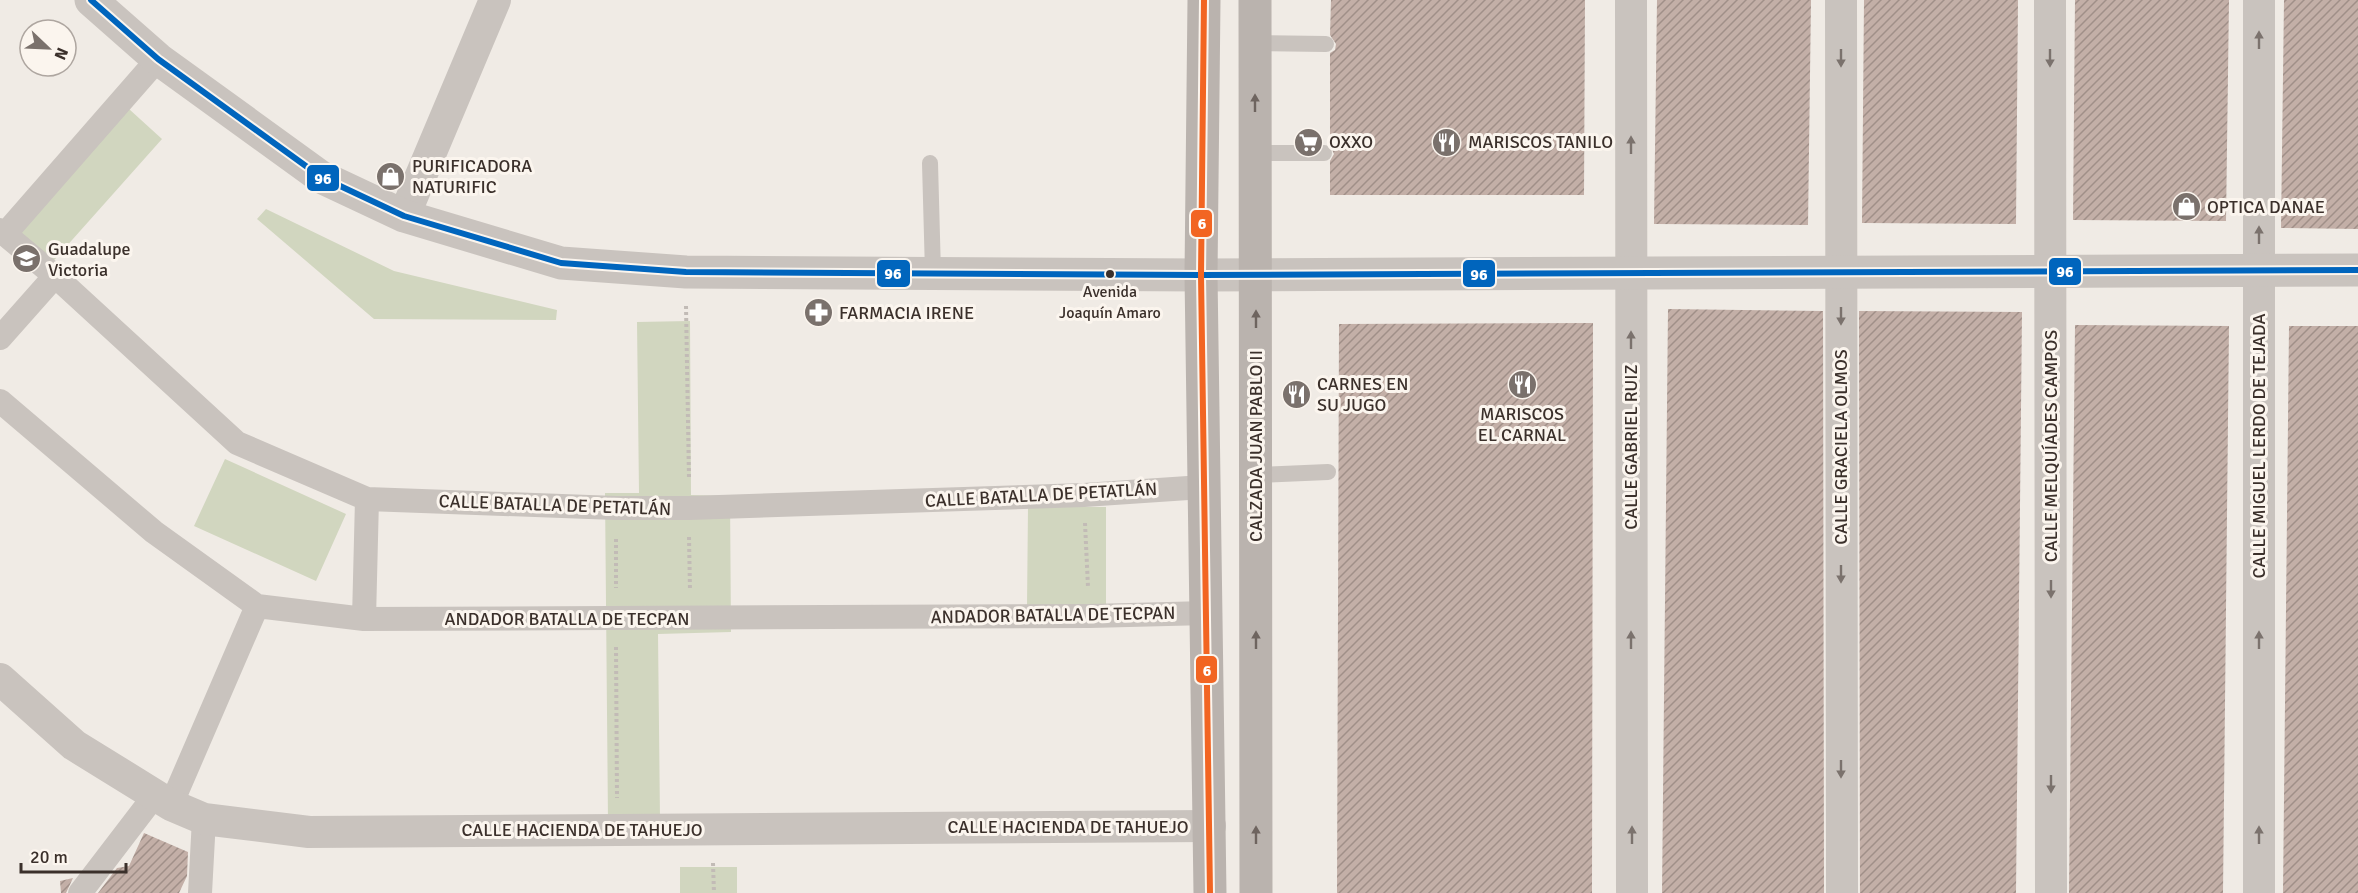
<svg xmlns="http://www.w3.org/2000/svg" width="2358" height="893" viewBox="0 0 2358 893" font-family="Signika,sans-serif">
	<defs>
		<pattern id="building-hatch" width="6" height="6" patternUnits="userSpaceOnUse" patternTransform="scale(1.5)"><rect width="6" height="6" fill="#c3afa7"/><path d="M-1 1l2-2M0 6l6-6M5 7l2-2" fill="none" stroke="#a08f88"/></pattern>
	</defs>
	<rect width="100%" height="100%" fill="#f0ebe5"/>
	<path fill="#d1d6bf" d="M 118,99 L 162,139 L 48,267 L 4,227 Z
		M 266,209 L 394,271 L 557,310 L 556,320 L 374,319 L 257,219 Z
		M 690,321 L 691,495 L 730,496 L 731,632 L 658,634 L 660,820 L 608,821 L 605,493 L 639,493 L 637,322 Z
		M 225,459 L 346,514 L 316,581 L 194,526 Z
		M 1028,507 L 1106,507 L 1106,606 L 1027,607 Z
		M 680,867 L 737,867 L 737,893 L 680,893 Z"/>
	<path fill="url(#building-hatch)" d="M 1331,0 L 1585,0 L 1584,195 L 1330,195 L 1330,161 L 1334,154 L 1330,145 L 1330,53 L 1335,50 L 1336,44 L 1330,35 Z
		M 1657,0 L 1811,0 L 1808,225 L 1654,224 Z
		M 1864,0 L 2018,0 L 2016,224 L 1862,223 Z
		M 2075,0 L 2229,0 L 2226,221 L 2073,220 Z
		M 2284,0 L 2358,0 L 2358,229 L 2281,228 Z
		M 1668,309 L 1823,311 L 1824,893 L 1662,893 Z
		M 1859,311 L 2022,312 L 2016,893 L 1860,893 Z
		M 1593,323 L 1592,893 L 1337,893 L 1339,324 Z
		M 2075,325 L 2229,326 L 2223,893 L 2069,893 Z
		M 2289,326 L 2358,326 L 2358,893 L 2283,893 Z
		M 144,833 L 188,852 L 187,876 L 179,893 L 98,893 L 117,868 L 129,866 Z
		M 73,878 L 66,893 L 61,893 L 60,881 Z"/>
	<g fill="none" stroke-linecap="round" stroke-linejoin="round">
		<path stroke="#c2bbb6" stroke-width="4" stroke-dasharray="3 3" stroke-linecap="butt" d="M 686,306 L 689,479
			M 1085,523 L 1088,587
			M 689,537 L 690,590
			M 616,539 L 616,588
			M 616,647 L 617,798
			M 713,863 L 714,893"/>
		<path stroke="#c9c3be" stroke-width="16" d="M 1255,43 L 1326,44
			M 1255,153 L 1324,153
			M 930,163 L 933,273
			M 1256,475 L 1328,472"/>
		<path stroke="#c9c3be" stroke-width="24" d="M 0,230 L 55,276 L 237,443 L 367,499 L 616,508 L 689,508 L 1084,495 L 1203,487
			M 5,234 L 158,59
			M 0,338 L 55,276
			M 0,401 L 154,532 L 257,606 L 364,619 L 1090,616 L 1207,613
			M 364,619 L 367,499
			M 171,805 L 257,606
			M 80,893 L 155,795
			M 200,893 L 204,819"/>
		<path stroke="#c9c3be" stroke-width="32" d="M 1631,0 L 1632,893
			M 1841,0 L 1842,893
			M 2050,0 L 2051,893
			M 2259,0 L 2259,893
			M 404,216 L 495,0
			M 0,679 L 74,745 L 171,805 L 204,819 L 309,832 L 1210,826"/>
		<path stroke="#c9c3be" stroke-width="33" d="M 91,0 L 158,59 L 321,177 L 404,216 L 561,263 L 686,272 L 1201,275 L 2358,270"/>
		<path stroke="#bab3ae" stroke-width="33" d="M 1204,0 L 1201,275 L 1210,893
			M 1255,0 L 1256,893"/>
		<defs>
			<path id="bus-1" d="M 91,0 L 158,59 L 321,177 L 404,216 L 561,263 L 686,272 L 1201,275 L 2358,270"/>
			<path id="bus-2" d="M 1204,0 L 1201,275 L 1210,893"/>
		</defs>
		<use href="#bus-1" stroke="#fbf5ee" stroke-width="10"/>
		<use href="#bus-2" stroke="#fbf5ee" stroke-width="10"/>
		<use href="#bus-1" stroke="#0065bd" stroke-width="6"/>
		<use href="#bus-2" stroke="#f26522" stroke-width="6"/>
	</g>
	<defs><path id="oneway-solid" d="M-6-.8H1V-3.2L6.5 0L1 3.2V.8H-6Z" transform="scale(1.5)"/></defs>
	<g fill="#7b726d">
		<use href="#oneway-solid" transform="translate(2259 40) rotate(-90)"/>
		<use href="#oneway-solid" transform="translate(1841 58) rotate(90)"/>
		<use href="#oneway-solid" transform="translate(2050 58) rotate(90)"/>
		<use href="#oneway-solid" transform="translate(1631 145) rotate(-90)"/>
		<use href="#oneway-solid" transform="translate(2259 235) rotate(-90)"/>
		<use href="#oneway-solid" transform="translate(1841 316) rotate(90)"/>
		<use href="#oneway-solid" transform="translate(1631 340) rotate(-90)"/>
		<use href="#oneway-solid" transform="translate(1841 574) rotate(90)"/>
		<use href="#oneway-solid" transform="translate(2051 589) rotate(90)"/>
		<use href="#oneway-solid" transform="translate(1631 640) rotate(-90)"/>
		<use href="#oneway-solid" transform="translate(2259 640) rotate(-90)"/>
		<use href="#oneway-solid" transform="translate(1841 769) rotate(90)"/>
		<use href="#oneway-solid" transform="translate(2051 784) rotate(90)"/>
		<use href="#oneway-solid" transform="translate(1632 835) rotate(-90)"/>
		<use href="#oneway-solid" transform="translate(2259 835) rotate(-90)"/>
	</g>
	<g fill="#6e645f">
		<use href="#oneway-solid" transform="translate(1255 103) rotate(-90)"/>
		<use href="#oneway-solid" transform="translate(1256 319) rotate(-90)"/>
		<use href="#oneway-solid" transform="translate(1256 640) rotate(-90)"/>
		<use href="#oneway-solid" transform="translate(1256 835) rotate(-90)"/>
	</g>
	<defs>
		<symbol id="supermarket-disc" viewBox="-11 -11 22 22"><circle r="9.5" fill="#7a716c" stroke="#fbf5ee"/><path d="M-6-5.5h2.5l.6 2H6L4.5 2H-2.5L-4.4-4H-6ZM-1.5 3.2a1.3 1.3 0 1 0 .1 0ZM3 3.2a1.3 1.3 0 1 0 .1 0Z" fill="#fff"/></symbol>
		<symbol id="restaurant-disc" viewBox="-11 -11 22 22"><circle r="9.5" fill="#7a716c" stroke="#fbf5ee"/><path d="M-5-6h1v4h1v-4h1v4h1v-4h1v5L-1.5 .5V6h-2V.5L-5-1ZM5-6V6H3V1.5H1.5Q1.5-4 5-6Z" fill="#fff"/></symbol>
		<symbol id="shop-disc" viewBox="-11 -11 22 22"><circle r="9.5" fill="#7a716c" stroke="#fbf5ee"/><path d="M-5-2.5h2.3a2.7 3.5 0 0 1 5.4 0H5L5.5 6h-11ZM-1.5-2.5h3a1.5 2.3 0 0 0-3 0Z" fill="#fff"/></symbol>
		<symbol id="school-disc" viewBox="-11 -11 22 22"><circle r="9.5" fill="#7a716c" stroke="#fbf5ee"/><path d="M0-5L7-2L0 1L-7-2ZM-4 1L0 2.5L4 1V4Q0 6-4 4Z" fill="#fff"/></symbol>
		<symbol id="pharmacy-disc" viewBox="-11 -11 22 22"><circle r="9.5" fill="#7a716c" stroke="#fbf5ee"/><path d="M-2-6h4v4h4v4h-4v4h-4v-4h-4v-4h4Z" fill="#fff"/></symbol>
	</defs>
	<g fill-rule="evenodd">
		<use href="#supermarket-disc" x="1292" y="126" width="33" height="33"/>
		<use href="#restaurant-disc" x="1430" y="126" width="33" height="33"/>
		<use href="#shop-disc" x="374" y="160" width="33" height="33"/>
		<use href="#shop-disc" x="2170" y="190" width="33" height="33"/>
		<use href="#school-disc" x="10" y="242" width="33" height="33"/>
		<use href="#pharmacy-disc" x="802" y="296" width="33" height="33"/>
		<use href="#restaurant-disc" x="1506" y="368" width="33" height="33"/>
		<use href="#restaurant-disc" x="1280" y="378" width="33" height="33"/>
	</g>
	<circle fill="#3b302b" stroke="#fbf5ee" stroke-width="2" cx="1110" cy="274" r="5"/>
	<g text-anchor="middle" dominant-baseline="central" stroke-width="6" stroke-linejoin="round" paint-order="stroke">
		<g font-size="16" fill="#3b302b" stroke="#fbf5ee">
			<text x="1110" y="292">Avenida<tspan x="1110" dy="21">Joaquín Amaro</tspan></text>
		</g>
		<g font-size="18" fill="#3b302b" stroke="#fbf5ee" text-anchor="start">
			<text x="1329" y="142">OXXO</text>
			<text x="1468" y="142">MARISCOS TANILO</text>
			<text x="412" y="166">PURIFICADORA<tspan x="412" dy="21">NATURIFIC</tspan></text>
			<text x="2207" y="207">OPTICA DANAE</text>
			<text x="48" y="249">Guadalupe<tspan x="48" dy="21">Victoria</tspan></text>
			<text x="839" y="313">FARMACIA IRENE</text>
			<text x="1317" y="384">CARNES EN<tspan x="1317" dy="21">SU JUGO</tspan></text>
			<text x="1522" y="414" text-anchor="middle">MARISCOS<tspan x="1522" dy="21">EL CARNAL</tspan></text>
		</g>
		<g font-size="18" fill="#3b302b" stroke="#fbf5ee">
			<text transform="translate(1256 446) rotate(-90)">CALZADA JUAN PABLO II</text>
			<text transform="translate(2051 446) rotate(-90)">CALLE MELQUÍADES CAMPOS</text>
			<text transform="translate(2259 446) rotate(-90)">CALLE MIGUEL LERDO DE TEJADA</text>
			<text transform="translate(1631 447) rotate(-90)">CALLE GABRIEL RUIZ</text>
			<text transform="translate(1841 447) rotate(-90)">CALLE GRACIELA OLMOS</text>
			<text transform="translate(1041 495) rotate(-3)">CALLE BATALLA DE PETATLÁN</text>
			<text transform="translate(555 505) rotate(2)">CALLE BATALLA DE PETATLÁN</text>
			<text transform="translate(1053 615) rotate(-1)">ANDADOR BATALLA DE TECPAN</text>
			<text x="567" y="619">ANDADOR BATALLA DE TECPAN</text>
			<text x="1068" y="827">CALLE HACIENDA DE TAHUEJO</text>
			<text x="582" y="830">CALLE HACIENDA DE TAHUEJO</text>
		</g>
	</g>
	<g stroke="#fbf5ee" stroke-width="2">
		<rect x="306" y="164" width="34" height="28" rx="6" fill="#0065bd"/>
		<rect x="1190" y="209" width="23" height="29" rx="6" fill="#f26522"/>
		<rect x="2048" y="257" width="34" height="29" rx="6" fill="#0065bd"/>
		<rect x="876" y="259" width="35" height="29" rx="6" fill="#0065bd"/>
		<rect x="1462" y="259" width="34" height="29" rx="6" fill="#0065bd"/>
		<rect x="1195" y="655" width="23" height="29" rx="6" fill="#f26522"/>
	</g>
	<g font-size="16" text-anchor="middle" font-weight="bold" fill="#fff">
		<text x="323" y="184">96</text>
		<text x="1202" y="229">6</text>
		<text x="2065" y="277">96</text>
		<text x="893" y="279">96</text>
		<text x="1479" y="280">96</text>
		<text x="1207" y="676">6</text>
	</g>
	<g transform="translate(48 48) rotate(113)"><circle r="28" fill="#fbf5ee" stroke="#aea6a0" stroke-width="1.5"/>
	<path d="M0-4.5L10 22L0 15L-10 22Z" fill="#7a716c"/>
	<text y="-9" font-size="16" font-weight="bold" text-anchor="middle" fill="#3b302b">N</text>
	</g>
	<path d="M21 863v9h105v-9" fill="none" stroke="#3b302b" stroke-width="3"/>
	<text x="30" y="863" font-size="18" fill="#3b302b" stroke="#fbf5ee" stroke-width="4.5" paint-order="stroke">20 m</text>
</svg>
